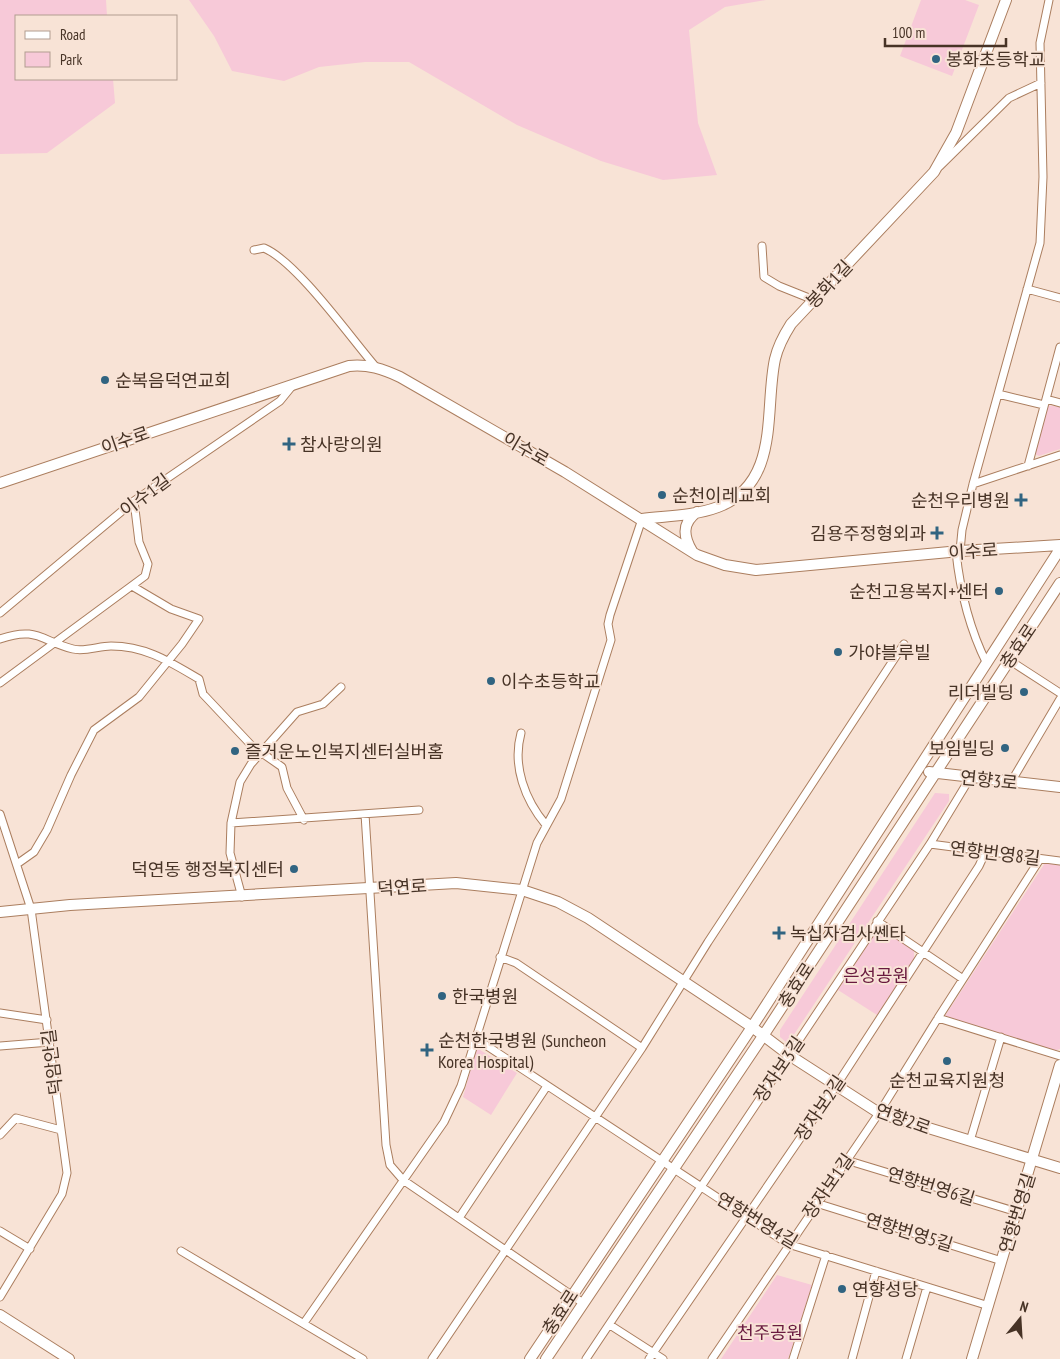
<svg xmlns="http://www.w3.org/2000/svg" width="1060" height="1359" viewBox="0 0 1060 1359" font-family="'PT Sans Narrow','Noto Sans KR',sans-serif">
	<rect width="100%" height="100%" fill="#f8e3d6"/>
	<path fill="#f7c9d8" d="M 0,0 L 106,0 L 107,16 L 16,16 L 16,79 L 113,79 L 115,103 L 47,153 L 0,154 Z
		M 189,0 L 766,0 L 725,7 L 689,30 L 698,123 L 717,175 L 663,180 L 601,161 L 517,125 L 409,62 L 365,62 L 319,67 L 284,81 L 232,71 L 214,36 Z
		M 921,0 L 965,0 L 979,5 L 952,76 L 900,56 Z
		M 1046,405 L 1060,407 L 1060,449 L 1039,456 L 1033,453 Z
		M 935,793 L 949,794 L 949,801 L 791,1039 L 786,1042 L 780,1037 L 780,1030 Z
		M 1045,863 L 1060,865 L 1060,1049 L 1053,1051 L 946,1018 L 945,1016 Z
		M 885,930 L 914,949 L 914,959 L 877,1015 L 838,990 L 875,934 Z
		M 477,1048 L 517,1073 L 491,1115 L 463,1097 Z
		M 777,1275 L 812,1285 L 788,1359 L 721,1359 Z"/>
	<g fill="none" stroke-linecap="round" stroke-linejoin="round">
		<defs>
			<path id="street" d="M 940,166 L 1009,98 L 1041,83
				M 762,246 L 764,277 L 779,286 L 814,300
				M 254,250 L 264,248 C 297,262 350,337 375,366
				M 1027,289 L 1060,298
				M 998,394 L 1044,405
				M 1046,399 L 1060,403
				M 1028,466 L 1060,347
				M 973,484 L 1060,455
				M 960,551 L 962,530 L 973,484 L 1040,243 L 1043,177 L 1040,43 L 1049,0
				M 956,552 C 960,590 970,630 987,664
				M 0,613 L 134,501 L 280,401 L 293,385
				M 0,639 C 37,626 41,641 73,649 C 85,652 99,646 111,646 C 146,646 170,662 199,679 L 203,694 L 252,746 L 282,767 L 287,788 L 304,820
				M 1009,660 L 1060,693
				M 0,683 L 145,576 L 148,564 L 139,542 L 134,501
				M 521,733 C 512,766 525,800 546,825
				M 1011,782 L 1060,699
				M 0,814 L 31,909 L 67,1173 L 62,1194 L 0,1297
				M 365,814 L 386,1145 L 390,1165 L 403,1180 L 583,1303
				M 231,823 L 240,782 L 251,764 L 297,712 L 323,704 L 341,687
				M 930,844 L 1060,861
				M 17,864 L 34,852 L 47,830 L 71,775 L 94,730 L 139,697 L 182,644 L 199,619 L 171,609 L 132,586
				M 242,897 L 230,853 L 231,823 L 419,810
				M 877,921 L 963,979
				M 500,957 L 516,963 L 642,1048
				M 0,1013 L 47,1020
				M 938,1018 L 1040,859
				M 475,1038 L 788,1244 L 989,1306
				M 0,1046 L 50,1042
				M 0,1135 L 16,1118 L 61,1130
				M 970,1141 L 1001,1037
				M 846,1160 L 1017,1212
				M 816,1203 L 1002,1261
				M 459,1218 L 547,1086
				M 0,1231 L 30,1249
				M 181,1251 L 363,1359
				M 304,1323 L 444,1122 L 461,1086 L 537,843 L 561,799 L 611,640 L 608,624 L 610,615 L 642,519
				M 610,1325 L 663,1359
				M 432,1359 L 642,1048 L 708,942 L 904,644
				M 586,1359 L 930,844 L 970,778
				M 649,1359 L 836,1086 L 979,866 L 985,853
				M 712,1359 L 879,1113 L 938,1018 L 1060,1056
				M 793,1359 L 826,1255
				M 852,1359 L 876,1271
				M 906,1359 L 927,1287"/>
			<path id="secondary" d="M 0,483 L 349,366 C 368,364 383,369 400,377 L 565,472 L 697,555 L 725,565 L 756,570 L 960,551 L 1060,545
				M 642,519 C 667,516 694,516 718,507 C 781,483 764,410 775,359 C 778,346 784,335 791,324 L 934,172 L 956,133 L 1006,0
				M 692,551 C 683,536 682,523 697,512
				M 929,772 L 1060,787
				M 0,912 L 70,905 L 456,883 L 522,890 L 558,902 L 588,918 L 752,1027 L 789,1055 L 879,1113 L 1060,1168
				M 0,1315 L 69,1359
				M 530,1359 L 752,1027 L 1060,549
				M 546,1359 L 763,1036 L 1060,583
				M 972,1359 L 1060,1065"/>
		</defs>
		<use href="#street" stroke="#ab7e5f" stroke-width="9"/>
		<use href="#secondary" stroke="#ab7e5f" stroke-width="12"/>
		<use href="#street" stroke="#fff" stroke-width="7"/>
		<use href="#secondary" stroke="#fff" stroke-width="10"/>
	</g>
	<g fill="#316481" stroke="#f8e3d6" stroke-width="2">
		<circle cx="936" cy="59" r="5"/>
		<circle cx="105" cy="380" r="5"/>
		<path d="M286.5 436.5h5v5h5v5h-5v5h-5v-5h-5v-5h5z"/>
		<circle cx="662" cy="495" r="5"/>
		<path d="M1018.5 492.5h5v5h5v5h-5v5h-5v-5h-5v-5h5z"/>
		<path d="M934.5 525.5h5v5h5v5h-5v5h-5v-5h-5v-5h5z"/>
		<circle cx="999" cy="591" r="5"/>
		<circle cx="838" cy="652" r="5"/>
		<circle cx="491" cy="681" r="5"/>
		<circle cx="1024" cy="692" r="5"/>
		<circle cx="1005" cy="748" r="5"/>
		<circle cx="235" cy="751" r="5"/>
		<circle cx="294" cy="869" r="5"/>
		<path d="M776.5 925.5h5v5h5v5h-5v5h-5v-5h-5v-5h5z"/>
		<circle cx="442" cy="996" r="5"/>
		<path d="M424.5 1042.5h5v5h5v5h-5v5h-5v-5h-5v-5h5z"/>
		<circle cx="947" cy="1061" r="5"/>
		<circle cx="842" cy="1289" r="5"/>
	</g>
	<g text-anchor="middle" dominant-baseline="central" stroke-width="4" stroke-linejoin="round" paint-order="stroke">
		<g font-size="18" fill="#473326" stroke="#f8e3d6" text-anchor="start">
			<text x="946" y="59">봉화초등학교</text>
			<text x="115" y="380">순복음덕연교회</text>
			<text x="300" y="444">참사랑의원</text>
			<text x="672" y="495">순천이레교회</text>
			<text x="1010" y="500" text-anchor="end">순천우리병원</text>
			<text x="926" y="533" text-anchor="end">김용주정형외과</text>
			<text x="989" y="591" text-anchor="end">순천고용복지+센터</text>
			<text x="848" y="652">가야블루빌</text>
			<text x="501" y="681">이수초등학교</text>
			<text x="1014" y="692" text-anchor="end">리더빌딩</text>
			<text x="995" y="748" text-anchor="end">보임빌딩</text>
			<text x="245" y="751">즐거운노인복지센터실버홈</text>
			<text x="284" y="869" text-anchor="end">덕연동 행정복지센터</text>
			<text x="790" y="933">녹십자검사쎈타</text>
			<text x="452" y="996">한국병원</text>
			<text x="438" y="1040">순천한국병원 (Suncheon<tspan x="438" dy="21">Korea Hospital)</tspan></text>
			<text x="947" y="1080" text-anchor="middle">순천교육지원청</text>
			<text x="852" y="1289">연향성당</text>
		</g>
		<g font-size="18" fill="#473326" stroke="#f8e3d6">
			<text transform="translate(829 284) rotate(-47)">봉화1길</text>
			<text transform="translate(125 440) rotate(-19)">이수로</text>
			<text transform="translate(526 449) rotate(30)">이수로</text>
			<text transform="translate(145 495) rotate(-37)">이수1길</text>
			<text transform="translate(973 551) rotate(-4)">이수로</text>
			<text transform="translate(1018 646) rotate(-56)">충효로</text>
			<text transform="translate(989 780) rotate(6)">연향3로</text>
			<text transform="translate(995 853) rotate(7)">연향번영8길</text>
			<text transform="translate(402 887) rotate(-4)">덕연로</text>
			<text transform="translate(796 985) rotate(-57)">충효로</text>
			<text transform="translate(52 1062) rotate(-97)">덕암안길</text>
			<text transform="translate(779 1069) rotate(-56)">장자보3길</text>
			<text transform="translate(820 1108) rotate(-56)">장자보2길</text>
			<text transform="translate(903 1119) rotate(20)">연향2로</text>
			<text transform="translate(828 1186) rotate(-55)">장자보1길</text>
			<text transform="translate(931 1186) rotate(17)">연향번영6길</text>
			<text transform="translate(1017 1213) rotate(-73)">연향번영길</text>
			<text transform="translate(757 1220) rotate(31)">연향번영4길</text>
			<text transform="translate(909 1232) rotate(17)">연향번영5길</text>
			<text transform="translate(560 1312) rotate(-57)">충효로</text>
		</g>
		<g font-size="18" fill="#691a3f" stroke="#f8e3d6">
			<text x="876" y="975">은성공원</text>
			<text x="770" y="1332">천주공원</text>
		</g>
	</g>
	<rect x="15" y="15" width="162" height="65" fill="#f8e3d6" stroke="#b19d90"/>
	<rect x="25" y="31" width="25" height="8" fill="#ffffff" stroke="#b19d90"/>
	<text x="60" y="40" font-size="15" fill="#473326">Road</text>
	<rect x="25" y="52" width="25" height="15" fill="#f7c9d8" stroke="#b19d90"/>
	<text x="60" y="65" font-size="15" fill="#473326">Park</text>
	<g transform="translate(1020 1319) rotate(18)" stroke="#f8e3d6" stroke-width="4" paint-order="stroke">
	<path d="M0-4L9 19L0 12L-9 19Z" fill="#473326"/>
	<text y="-8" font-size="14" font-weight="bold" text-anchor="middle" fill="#473326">N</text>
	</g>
	<path d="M885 38v8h121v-8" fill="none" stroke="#473326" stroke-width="2.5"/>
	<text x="892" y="38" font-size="15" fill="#473326" stroke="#f8e3d6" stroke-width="4" paint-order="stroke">100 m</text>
</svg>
